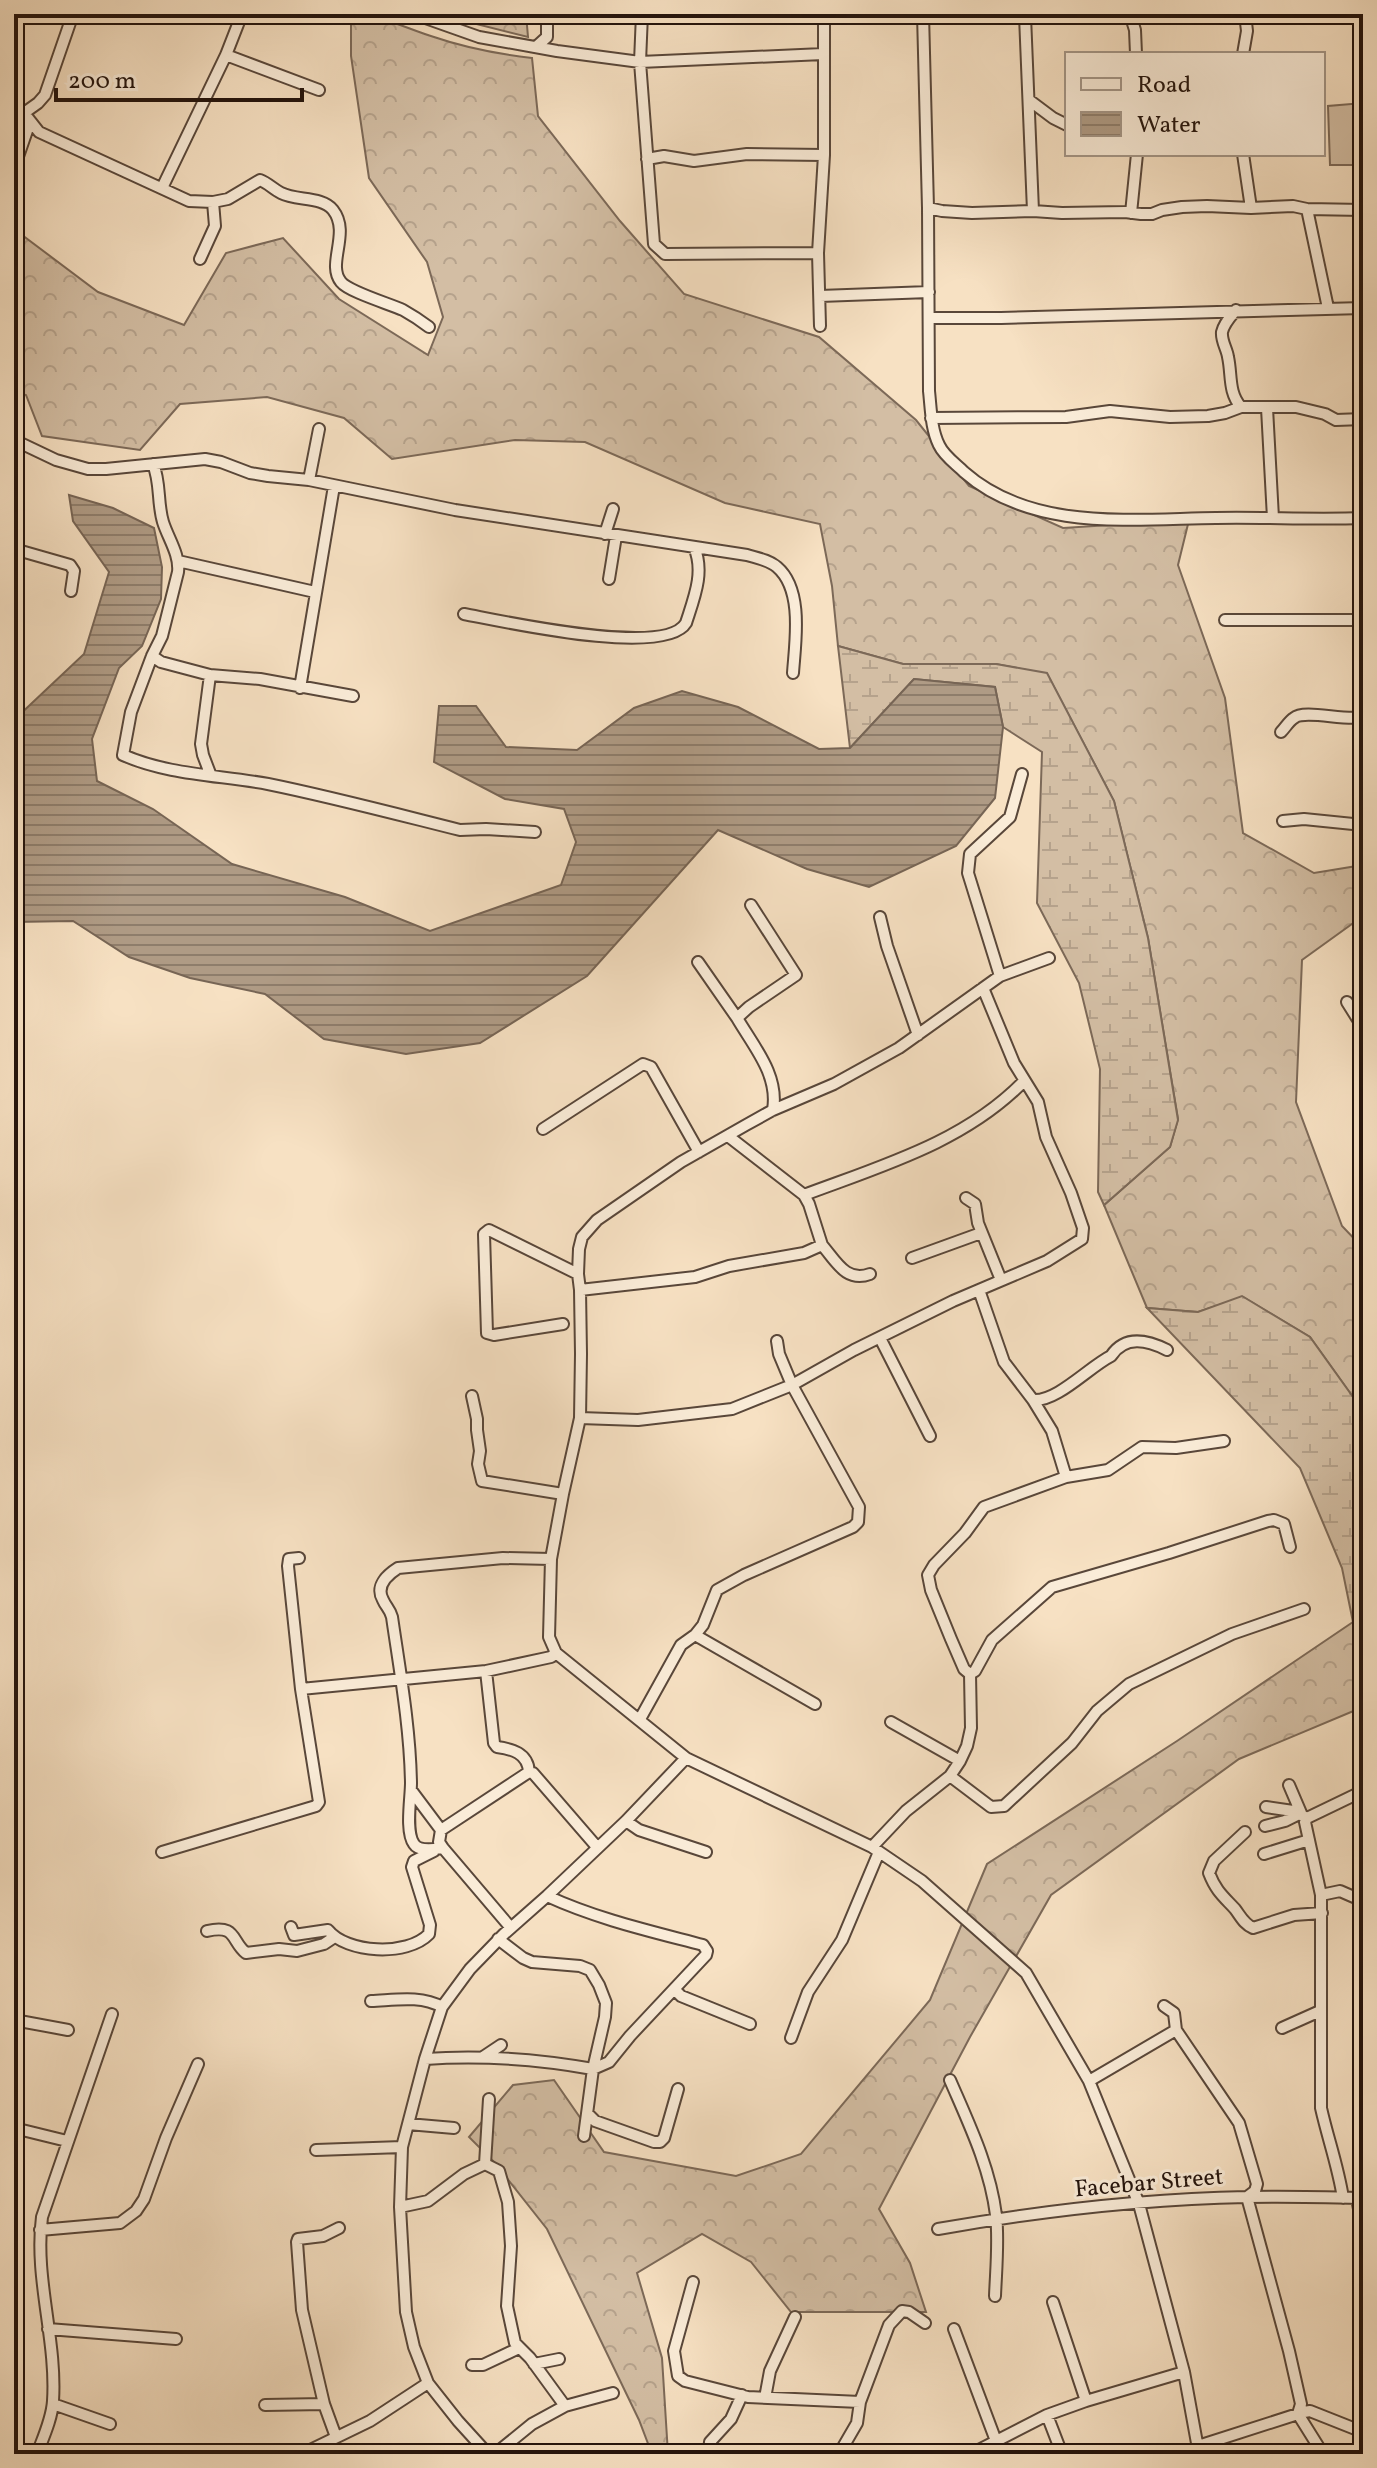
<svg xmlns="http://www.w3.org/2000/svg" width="1377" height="2468" viewBox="0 0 1377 2468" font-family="Vollkorn,serif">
	<defs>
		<pattern id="forest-crowns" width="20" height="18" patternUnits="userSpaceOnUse" patternTransform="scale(2)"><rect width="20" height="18" fill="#d3bea4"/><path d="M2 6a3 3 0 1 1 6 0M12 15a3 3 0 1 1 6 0" fill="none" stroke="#b5a28c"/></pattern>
		<pattern id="wetland-marsh" width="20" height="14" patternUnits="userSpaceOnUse" patternTransform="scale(2)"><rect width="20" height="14" fill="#d3bea4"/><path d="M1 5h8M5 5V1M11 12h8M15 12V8" fill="none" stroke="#b5a28c"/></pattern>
		<pattern id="water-rules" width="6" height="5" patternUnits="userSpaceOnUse" patternTransform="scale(2)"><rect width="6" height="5" fill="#af9b85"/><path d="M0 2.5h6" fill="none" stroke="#8e7d6b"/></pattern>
	</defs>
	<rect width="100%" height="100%" fill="#f7e1c3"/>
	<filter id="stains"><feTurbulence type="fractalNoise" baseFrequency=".0025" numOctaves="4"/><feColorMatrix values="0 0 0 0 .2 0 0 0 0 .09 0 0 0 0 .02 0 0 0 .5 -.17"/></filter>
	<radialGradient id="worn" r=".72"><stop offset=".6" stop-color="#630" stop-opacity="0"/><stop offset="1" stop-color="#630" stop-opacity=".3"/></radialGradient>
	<path fill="#d3bea4" stroke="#7c6958" stroke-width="2" d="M 1363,103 L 1363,165 L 1330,165 L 1328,106 Z"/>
	<path fill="url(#forest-crowns)" stroke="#7c6958" stroke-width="2" d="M 351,14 C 380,14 407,29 434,37 C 466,48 498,54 532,58 L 538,116 L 620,221 L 684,294 L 819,337 L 916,420 L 969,486 L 1063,528 L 1189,520 L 1178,565 L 1225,698 L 1243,833 L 1314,873 L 1363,865 L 1363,916 L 1302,960 L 1296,1102 L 1342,1226 L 1363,1248 L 1363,1411 L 1310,1337 L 1243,1297 L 1198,1312 L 1147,1308 L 1104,1205 L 1170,1147 L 1178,1119 L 1148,938 L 1114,801 L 1047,674 L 996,664 L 903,664 L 838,646 L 832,586 L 820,524 L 725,503 L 585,442 L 515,440 L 392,459 L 344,418 L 267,397 L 180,404 L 140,450 L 42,436 L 26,395 L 14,392 L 14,229 L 98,292 L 184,325 L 226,253 L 283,238 L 339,299 L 428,355 L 443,317 L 427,262 L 369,178 L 351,56 Z
		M 437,14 L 526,14 L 528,37 Z
		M 1353,1622 L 1363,1623 L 1363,1707 L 1239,1759 L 1051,1895 L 970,2037 L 879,2209 L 910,2263 L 926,2312 L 791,2312 L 751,2262 L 702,2234 L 637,2273 L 662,2358 L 668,2454 L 652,2454 L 639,2420 L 547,2229 L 494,2162 L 469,2137 L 513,2085 L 554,2080 L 604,2152 L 736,2176 L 801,2154 L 930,2000 L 987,1864 L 1177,1741 Z"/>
	<path fill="url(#wetland-marsh)" stroke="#7c6958" stroke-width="2" d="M 838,646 L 903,664 L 996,664 L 1047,673 L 1114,801 L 1148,938 L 1178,1120 L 1170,1147 L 1104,1205 L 1098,1192 L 1100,1069 L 1079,983 L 1037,903 L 1042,752 L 1003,727 L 995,687 L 914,679 L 850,748 Z
		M 1242,1296 L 1310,1337 L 1363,1411 L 1363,1623 L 1353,1622 L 1342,1568 L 1300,1468 L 1147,1308 L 1198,1312 Z"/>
	<path fill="url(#water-rules)" stroke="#776555" stroke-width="2" d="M 69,495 L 113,508 L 154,528 L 162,567 L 161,599 L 142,646 L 119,668 L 92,739 L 97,781 L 153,809 L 232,864 L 345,897 L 430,931 L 561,885 L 576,842 L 564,809 L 505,799 L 434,762 L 439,706 L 476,706 L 506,747 L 577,750 L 634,708 L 682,691 L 738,707 L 819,749 L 850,748 L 914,679 L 995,687 L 1003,727 L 995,798 L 956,846 L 869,887 L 807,869 L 718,830 L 587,976 L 480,1043 L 406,1054 L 324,1039 L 265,994 L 190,978 L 129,957 L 73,921 L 14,922 L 14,720 L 84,654 L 109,572 L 73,521 Z"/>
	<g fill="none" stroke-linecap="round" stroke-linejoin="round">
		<defs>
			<path id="minor" d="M 414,14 L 479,37 L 557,51 L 640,62 L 823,54
				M 642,14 L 640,62 L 654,244 L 665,254 L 818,253
				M 923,14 L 928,208 L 929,391 C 931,409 931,429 939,445 C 944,456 956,464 964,472 C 1032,532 1132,519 1216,518 C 1265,517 1314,520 1363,518
				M 1003,14 L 1051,17 L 1076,14
				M 1130,14 L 1135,30 L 1136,54
				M 1025,16 L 1033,211
				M 536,47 L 547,37 L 547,14
				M 1243,54 L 1247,31 L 1245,14
				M 226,55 L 319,90
				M 1029,100 L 1053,118 L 1067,125
				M 14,108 L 24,113 L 39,132 L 189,201 L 213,202 L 228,199 L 260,180 C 268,183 273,189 281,193 C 296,201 322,196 333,210 C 351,233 326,264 341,282 C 349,292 390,304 403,310 C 412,315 421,321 429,327
				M 24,113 L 38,103 L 45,95 L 73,14
				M 1243,154 L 1251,208
				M 647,159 L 664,156 L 694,161 L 747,154 L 824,155
				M 14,168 L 30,122
				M 162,188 L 226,55 L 242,14
				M 928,208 L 942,211 L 972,213 L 1033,211 L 1062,213 L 1125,212 L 1141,214 L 1152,214 L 1162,210 L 1182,207 L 1207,206 L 1251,208 L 1293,206 L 1307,209 L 1363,210
				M 1307,209 L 1328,308
				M 1131,213 L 1137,154
				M 200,259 L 215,226 L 213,202
				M 820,296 L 929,292
				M 1236,310 C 1231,316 1224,323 1222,332 C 1221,341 1227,349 1228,357 C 1232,375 1228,392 1241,407
				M 929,318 L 1001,318 L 1363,308
				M 820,326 L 818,253 L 824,155 L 824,14
				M 1267,408 L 1273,518
				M 931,418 L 1066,417 L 1110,411 L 1170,417 L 1208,416 L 1225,413 L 1241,407 L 1296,407 L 1325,414 L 1336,420 L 1363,419
				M 14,440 L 56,460 L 88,469 L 106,469 L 205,459 L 221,462 L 250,473 L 268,476 L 309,480 L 455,510 L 747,555 C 757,558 769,560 777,567 C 804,590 795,643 793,673
				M 153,464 C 161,483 157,502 163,522 C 168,538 180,555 178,572 L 162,636 L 152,656 L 131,712 L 123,755 C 168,775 219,775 268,784 C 332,797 396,814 460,830 L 486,829 L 535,832
				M 309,480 L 319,429
				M 605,534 L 613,509
				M 14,549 L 70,565 L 74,571 L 71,591
				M 178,561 L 315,592
				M 609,579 L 616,536
				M 464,614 C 502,621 665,658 686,623 C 694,598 705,572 694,547
				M 1225,620 L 1363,620
				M 152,656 L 161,662 L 210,675 L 260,679 L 353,696
				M 210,675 L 201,744 L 203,755 L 211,776
				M 300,688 L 334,486
				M 1281,732 C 1285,728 1289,721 1294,718 C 1304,709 1344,721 1363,717
				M 1283,821 L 1304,819 L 1363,825
				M 751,905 L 796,975 L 749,1007 L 737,1018 C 754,1047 779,1075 773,1110
				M 880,917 L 887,946 L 918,1035
				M 1049,958 L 1000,976 L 899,1048 L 834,1084 L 773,1110 L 746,1125 L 681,1162 L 597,1220 L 582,1237 L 579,1249 L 578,1274 L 580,1290 L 581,1354 L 580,1418 L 563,1494 L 551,1559 L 549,1637 L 556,1653 L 686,1758 L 872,1847 L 922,1881 L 1026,1973 L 1089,2081 L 1139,2204 L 1184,2372 L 1199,2454
				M 698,962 L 737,1018
				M 1000,976 L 968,873 L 970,854 L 1010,817 L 1022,774
				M 1347,1002 L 1357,1018 L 1363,1023
				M 543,1129 L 643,1064 L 651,1067 L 699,1152
				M 804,1195 C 881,1166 965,1142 1024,1081
				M 966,1198 L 975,1204 L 978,1223 L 1001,1280
				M 822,1245 C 836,1261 846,1283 870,1274
				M 912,1258 L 981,1233
				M 580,1290 L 695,1277 L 729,1266 L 804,1253 L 822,1245 L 809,1204 L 804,1195 L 728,1136
				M 979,1290 L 1004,1362 L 1033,1400 L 1052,1431 L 1066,1477
				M 563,1324 L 494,1335 L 487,1333 L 484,1234 L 489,1230 L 578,1274
				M 880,1338 L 930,1436
				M 472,1396 L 477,1419 L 477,1430 L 480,1451 L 478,1464 L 482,1481 L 563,1494
				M 1033,1400 C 1057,1402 1089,1367 1111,1356 C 1125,1335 1147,1340 1167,1350
				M 580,1418 L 638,1420 L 732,1409 L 792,1385 L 854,1350 L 953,1301 L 1047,1261 L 1082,1239 L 1083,1228 L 1071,1193 L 1046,1137 L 1038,1102 L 1014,1063 L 983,988
				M 695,1635 L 815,1704
				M 486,1671 L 494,1743 L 497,1747 C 512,1749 528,1753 529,1772 L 533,1773 L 597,1847
				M 970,1674 L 975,1671 L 992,1640 L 1052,1587 L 1169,1553 L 1268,1521 L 1274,1520 L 1284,1524 L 1290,1547
				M 301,1689 L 486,1671 L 551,1657 L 556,1653
				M 640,1719 L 681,1645 L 695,1635 L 703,1625 L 717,1590 L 744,1575 L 853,1527 L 858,1522 L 859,1507 L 792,1385 L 779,1354 L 777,1341
				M 891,1722 L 960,1761
				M 950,1776 L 991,1807 L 1004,1806 L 1072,1743 L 1097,1711 L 1129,1684 L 1232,1634 L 1304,1609
				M 1289,1785 L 1301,1813
				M 411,1790 L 441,1830 L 439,1842 L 443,1848 L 511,1928
				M 1266,1807 L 1293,1811 L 1307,1818
				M 1307,1818 L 1305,1822 L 1321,1895 L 1321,2108 C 1328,2139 1338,2166 1343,2198
				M 1307,1818 L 1363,1791
				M 626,1821 L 639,1830 L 706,1852
				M 1265,1826 L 1285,1821 L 1301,1813
				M 441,1830 L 529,1772
				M 1245,1832 L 1214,1861 L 1209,1873 C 1216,1891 1223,1896 1235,1909 C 1241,1917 1244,1924 1253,1928 L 1294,1915 L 1322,1913
				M 872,1847 L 906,1811 L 950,1776 L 960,1761 L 967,1746 L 971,1728 L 970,1674 L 964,1669 L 951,1639 L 931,1590 L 928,1575 L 934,1565 L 965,1533 L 984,1507 L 1066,1477 L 1108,1470 L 1142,1447 L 1176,1448 L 1224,1441
				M 443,1848 C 435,1849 419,1852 414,1844 C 405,1832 411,1798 411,1783 C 410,1727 400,1672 392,1617 C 390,1609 386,1607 383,1600 C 375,1586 387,1575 398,1568 L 503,1558 L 551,1559
				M 162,1852 L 316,1806 L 319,1802 L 301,1689 L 288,1566 L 289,1559 L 299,1558
				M 1264,1854 L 1309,1840
				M 1321,1895 L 1340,1891 L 1363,1901
				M 291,1927 L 294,1935 L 328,1930 C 346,1953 407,1957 429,1934 L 430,1925 L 412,1867 L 414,1861 L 434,1851
				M 207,1931 C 237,1924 231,1941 246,1953 L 279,1949 L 297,1951 L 324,1944 L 333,1938
				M 498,1939 L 523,1958 L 532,1962 L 580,1966 L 590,1970 L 599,1985 L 606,2003 L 605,2017 L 593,2069 L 584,2136
				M 675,1990 L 681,1996 L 750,2024
				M 371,2001 C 395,2000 421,1995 442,2007
				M 1164,2006 L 1174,2013 L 1176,2030 L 1239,2123 L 1257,2184 L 1255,2191 L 1247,2197
				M 14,2020 L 68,2030
				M 1282,2028 L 1320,2011
				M 791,2038 L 808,1992 L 842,1940 L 879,1852
				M 483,2057 L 501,2045
				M 425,2059 C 482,2055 537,2059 593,2069 L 609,2062 L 630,2036 L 706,1955 L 707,1951 L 703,1945 C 650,1931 597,1919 547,1896
				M 950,2080 C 969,2124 990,2167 996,2215 C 999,2241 996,2270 995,2296
				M 1089,2081 L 1176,2030
				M 588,2114 L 595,2121 L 654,2142 L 660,2142 L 664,2138 L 678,2089
				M 408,2124 L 454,2128
				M 14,2128 L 67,2141
				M 316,2150 L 402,2147
				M 485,2164 L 489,2099
				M 1247,2197 L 1289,2351 L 1301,2404 L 1298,2414 L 1323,2454
				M 1357,2198 L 1363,2231
				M 400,2207 L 428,2201 L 464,2174 L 485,2164 L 499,2171 L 508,2202 L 511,2246 L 507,2306 L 515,2343 L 530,2358 L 565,2406
				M 938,2229 C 1040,2211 1144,2199 1247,2197 C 1286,2196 1324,2197 1363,2198
				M 40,2230 L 120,2223 L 136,2211 L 144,2199 L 166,2138 L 198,2064
				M 693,2282 L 674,2351 L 678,2376 L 685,2381 L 748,2397 L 860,2402
				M 1053,2302 L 1086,2401
				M 48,2329 L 176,2339
				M 954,2329 L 996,2441
				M 534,2364 L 559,2359
				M 472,2365 L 483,2365 L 519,2348
				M 765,2398 L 770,2371 L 795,2317
				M 53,2404 L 110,2424
				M 265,2405 L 324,2404
				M 1047,2415 L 1062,2454
				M 336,2437 L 324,2404 L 302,2310 L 297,2242 L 298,2239 L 323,2236 L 339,2228
				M 1198,2446 L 1304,2412 L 1310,2411 L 1363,2432
				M 709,2451 L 710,2442 L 731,2419 L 742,2395
				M 37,2454 C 43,2438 52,2419 53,2401 C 57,2340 34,2278 42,2217 L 112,2014
				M 302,2454 L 370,2421 L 428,2383
				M 488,2454 L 458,2421 L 428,2383 L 414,2347 L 406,2312 L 400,2207 L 402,2147 L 425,2059 L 442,2007 L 470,1969 L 504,1934 L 547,1896 L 626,1821 L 686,1758
				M 495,2454 L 532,2424 L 565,2406 L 613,2393
				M 839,2454 L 857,2423 L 860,2402 L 889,2325 L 902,2311 L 909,2312 L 925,2323
				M 971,2454 L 1047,2415 L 1086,2401 L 1184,2372"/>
		</defs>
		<use href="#minor" stroke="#59473a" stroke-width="14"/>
		<use href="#minor" stroke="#faecd8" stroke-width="10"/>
	</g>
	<g text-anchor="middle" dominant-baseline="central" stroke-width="6" stroke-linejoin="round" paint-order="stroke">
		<g font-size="24" fill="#24140d" stroke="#faecd8">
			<text transform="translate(1149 2184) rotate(-5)">Facebar Street</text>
		</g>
	</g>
	<rect width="1377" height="2468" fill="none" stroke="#f7e1c3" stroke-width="48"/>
	<rect x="16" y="16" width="1345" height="2436" fill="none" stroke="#24140d" stroke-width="4"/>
	<rect x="24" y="24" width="1329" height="2420" fill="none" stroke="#24140d" stroke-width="2"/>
	<rect x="1065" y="52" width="260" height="104" fill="#faecd8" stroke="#a49687" stroke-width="2"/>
	<rect x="1081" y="78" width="40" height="12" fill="#faecd8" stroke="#a49687" stroke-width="2"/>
	<text x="1137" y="92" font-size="24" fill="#24140d">Road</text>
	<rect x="1081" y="112" width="40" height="24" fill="url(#water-rules)" stroke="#a49687" stroke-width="2"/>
	<text x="1137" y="132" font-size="24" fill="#24140d">Water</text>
	<path d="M56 88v12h246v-12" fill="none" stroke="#24140d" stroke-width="4"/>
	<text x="68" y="88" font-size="24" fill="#24140d" stroke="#faecd8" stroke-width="6" paint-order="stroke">200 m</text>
	<rect width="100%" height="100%" filter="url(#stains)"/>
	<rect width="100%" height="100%" fill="url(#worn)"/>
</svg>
